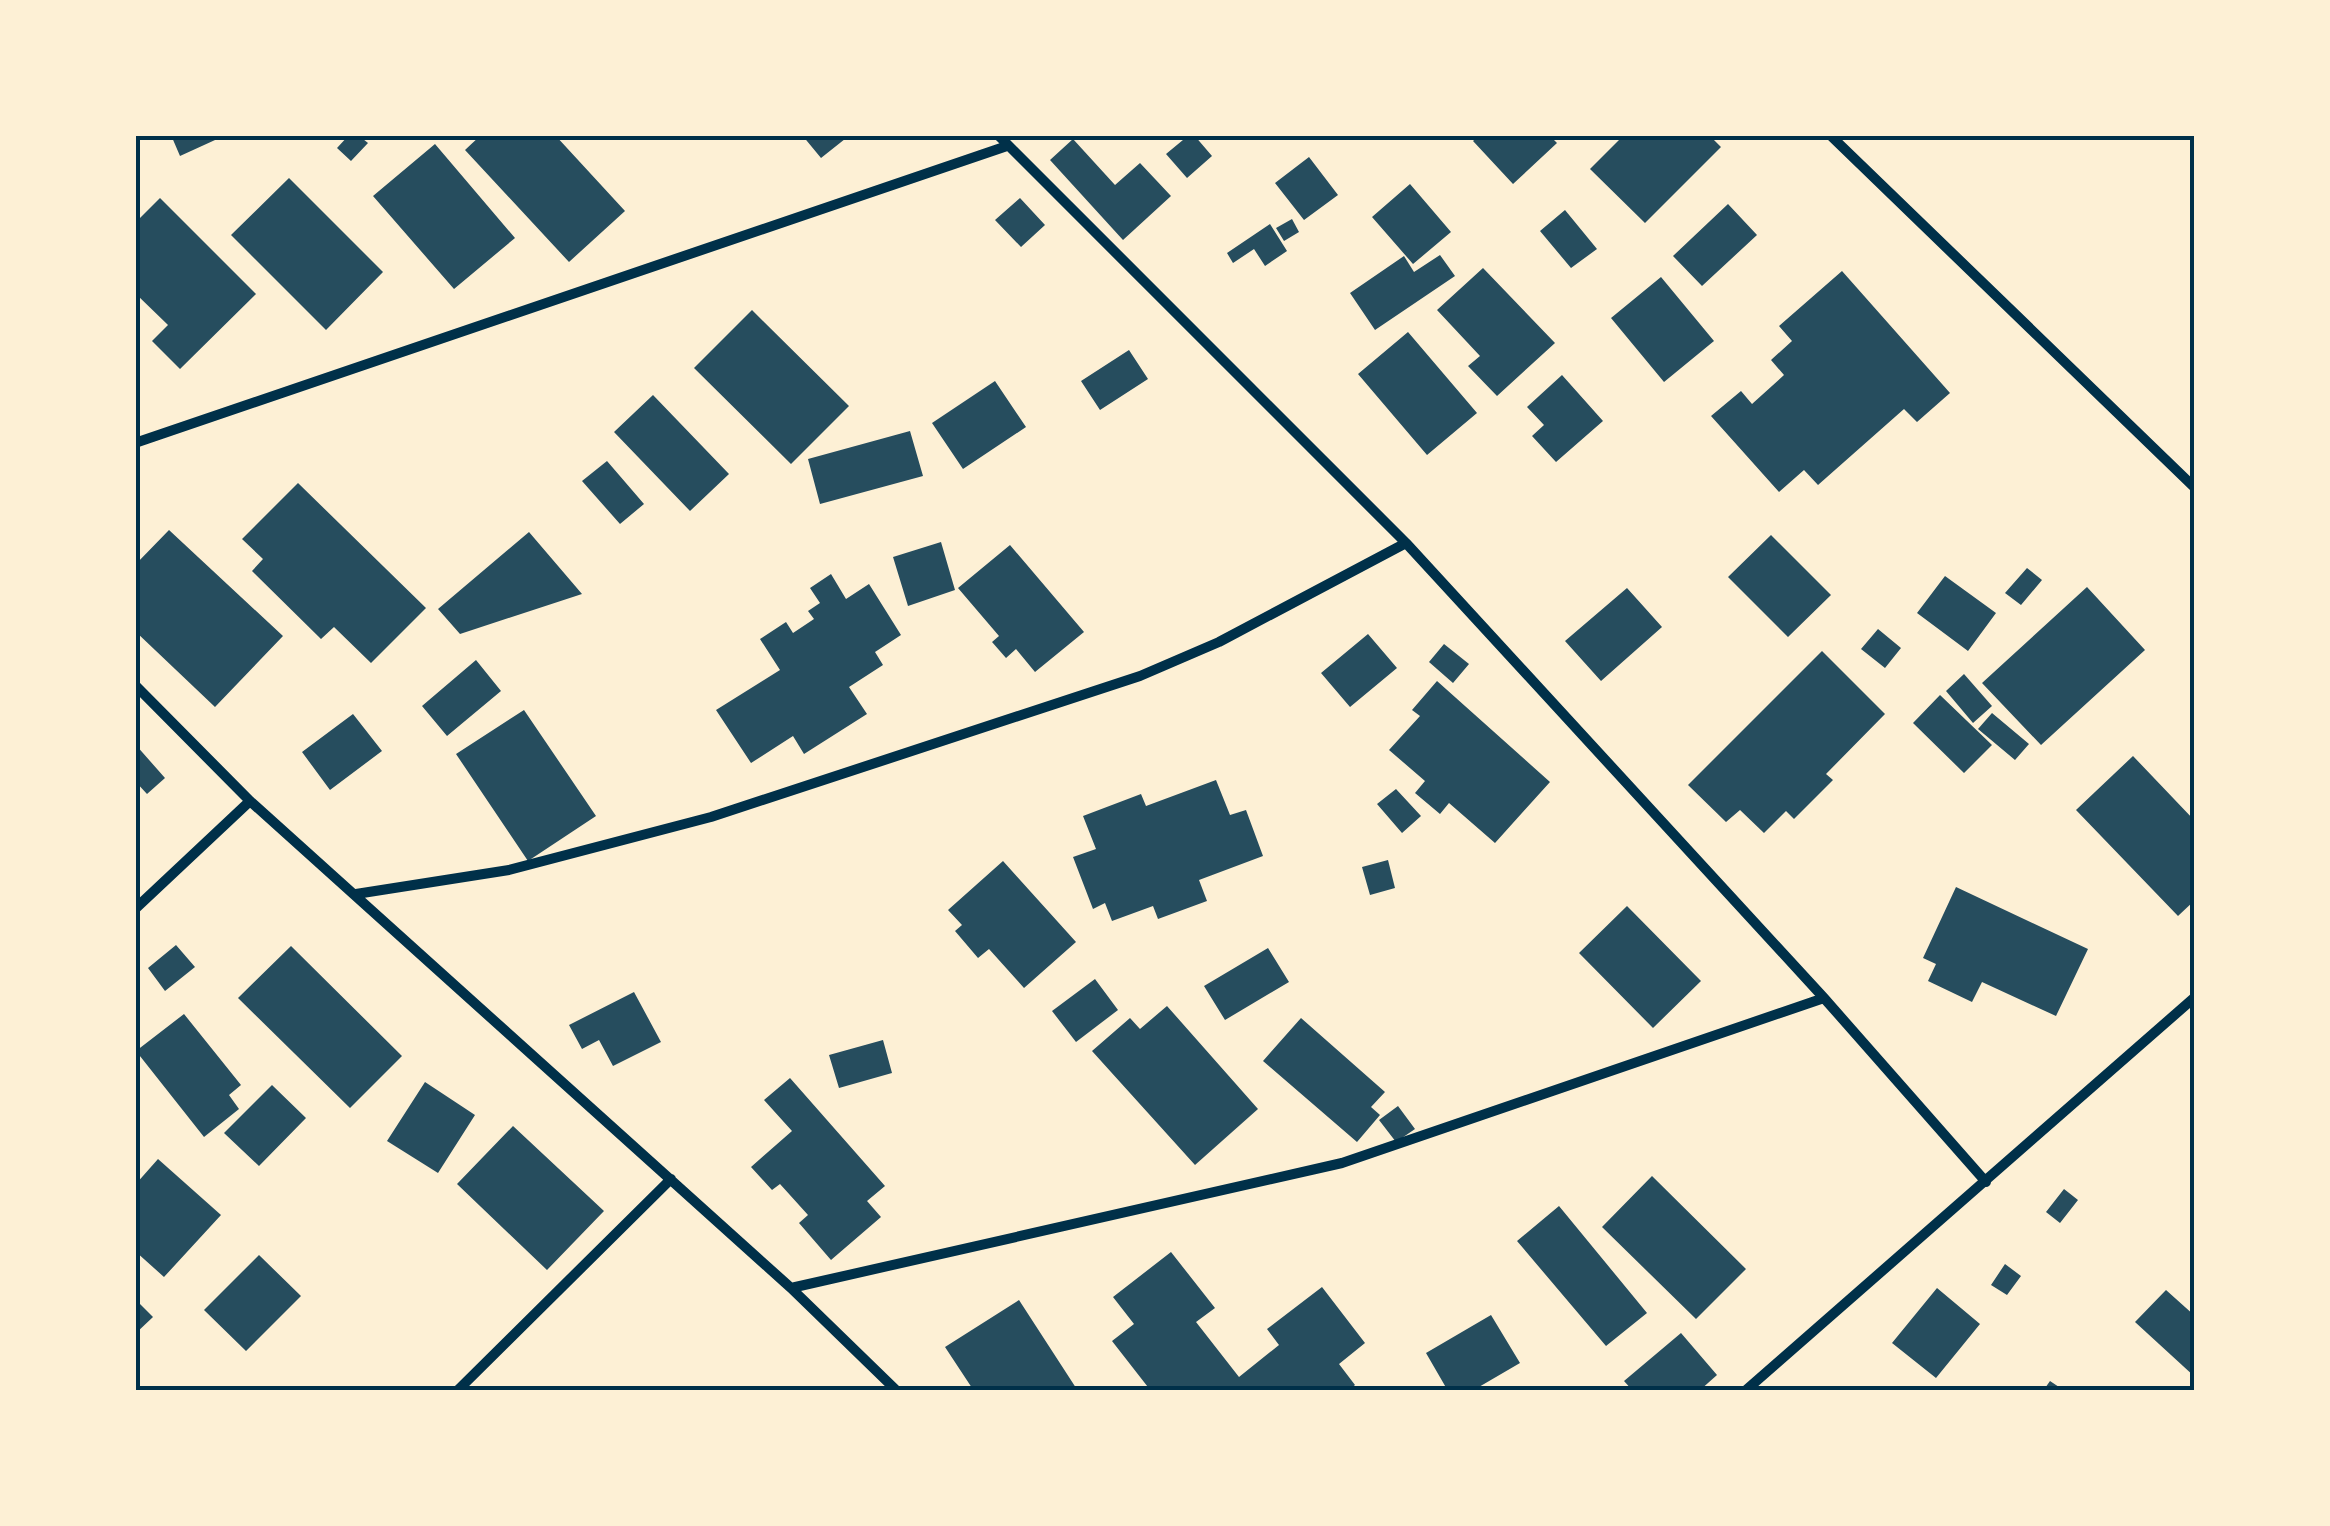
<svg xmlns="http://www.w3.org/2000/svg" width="2330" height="1526" viewBox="0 0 2330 1526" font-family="Raleway,sans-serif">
	<rect width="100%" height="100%" fill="#fdf0d5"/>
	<path fill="#264d5e" d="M 171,135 L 226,135 L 180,156 Z
		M 349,135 L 358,135 L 368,143 L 351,161 L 337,148 Z
		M 481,135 L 555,135 L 625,211 L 569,262 L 465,150 Z
		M 802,135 L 850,135 L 821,158 Z
		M 1189,135 L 1194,135 L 1212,156 L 1187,178 L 1166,154 Z
		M 1479,135 L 1549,135 L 1557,143 L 1513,184 L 1473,141 Z
		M 1624,135 L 1709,135 L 1721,147 L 1645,223 L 1590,169 Z
		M 1073,139 L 1115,185 L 1140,163 L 1171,196 L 1123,240 L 1050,160 Z
		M 435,144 L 515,238 L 454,289 L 373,196 Z
		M 1309,157 L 1338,195 L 1304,220 L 1275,183 Z
		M 289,178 L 383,272 L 326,330 L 231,235 Z
		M 1410,184 L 1451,232 L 1413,264 L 1372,217 Z
		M 160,198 L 256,294 L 180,369 L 152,341 L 168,325 L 135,293 L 135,223 Z
		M 1020,198 L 1045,225 L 1021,247 L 995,220 Z
		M 1728,204 L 1757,235 L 1702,286 L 1673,256 Z
		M 1565,210 L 1597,249 L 1571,268 L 1540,231 Z
		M 1292,219 L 1299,232 L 1284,241 L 1276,228 Z
		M 1270,224 L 1287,251 L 1265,266 L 1254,249 L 1233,263 L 1227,253 Z
		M 1440,255 L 1455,276 L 1375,330 L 1350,293 L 1404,256 L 1414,272 Z
		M 1483,268 L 1555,343 L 1497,396 L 1468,366 L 1480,356 L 1437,310 Z
		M 1842,271 L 1950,393 L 1917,422 L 1904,409 L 1818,485 L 1804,470 L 1779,492 L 1711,416 L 1741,391 L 1752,404 L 1784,375 L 1771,360 L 1792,341 L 1779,326 Z
		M 1661,277 L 1714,341 L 1664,382 L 1611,318 Z
		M 752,310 L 849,406 L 791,464 L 694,368 Z
		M 1408,332 L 1477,413 L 1427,455 L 1358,374 Z
		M 1129,350 L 1148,379 L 1100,410 L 1081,381 Z
		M 1562,375 L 1603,421 L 1556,462 L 1532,436 L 1544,425 L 1527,407 Z
		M 995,381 L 1026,427 L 963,469 L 932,423 Z
		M 653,395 L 729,474 L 690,511 L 614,432 Z
		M 910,431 L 923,476 L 820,504 L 808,459 Z
		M 607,461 L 644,504 L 620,524 L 582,481 Z
		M 298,483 L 426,608 L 371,663 L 334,627 L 321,639 L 252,571 L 263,559 L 242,539 Z
		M 169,530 L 283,636 L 215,707 L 135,631 L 135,565 Z
		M 529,532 L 582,594 L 460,634 L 438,609 Z
		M 1771,535 L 1831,595 L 1788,637 L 1728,577 Z
		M 941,542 L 955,590 L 908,606 L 893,557 Z
		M 1010,545 L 1084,632 L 1035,672 L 1016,649 L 1006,658 L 992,642 L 999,636 L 958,588 Z
		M 2027,568 L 2042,580 L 2021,605 L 2005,593 Z
		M 831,574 L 846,599 L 869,584 L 901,635 L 875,652 L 883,665 L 849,687 L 867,714 L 804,754 L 793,736 L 751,763 L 716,710 L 780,670 L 760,639 L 786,622 L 793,633 L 814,619 L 808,611 L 820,603 L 810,588 Z
		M 1945,576 L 1996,613 L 1968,651 L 1917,613 Z
		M 2087,587 L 2145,650 L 2041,745 L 1982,683 Z
		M 1627,588 L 1662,627 L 1601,681 L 1565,641 Z
		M 1878,629 L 1901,648 L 1885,668 L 1861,649 Z
		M 1368,634 L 1397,668 L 1350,707 L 1321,673 Z
		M 1444,644 L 1469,664 L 1453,683 L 1429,662 Z
		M 1822,651 L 1885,714 L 1826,774 L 1833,780 L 1794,819 L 1786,811 L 1764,833 L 1740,810 L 1726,822 L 1688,785 Z
		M 476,660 L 501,691 L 447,736 L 422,706 Z
		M 1964,674 L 1992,706 L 1973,723 L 1946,691 Z
		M 1437,681 L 1550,782 L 1495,843 L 1449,803 L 1440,814 L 1415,793 L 1425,781 L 1389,750 L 1420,716 L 1412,710 Z
		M 1940,695 L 1992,745 L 1964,773 L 1913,723 Z
		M 524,710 L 596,816 L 528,861 L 456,754 Z
		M 1992,713 L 2029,744 L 2015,760 L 1978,729 Z
		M 353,714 L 382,751 L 330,790 L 302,752 Z
		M 135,744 L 165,778 L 147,794 L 135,781 Z
		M 2133,756 L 2195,821 L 2195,900 L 2178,916 L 2076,810 Z
		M 1216,780 L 1230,815 L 1246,810 L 1263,856 L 1199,880 L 1207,901 L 1158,919 L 1153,906 L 1112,921 L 1105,903 L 1093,909 L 1073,857 L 1096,849 L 1083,816 L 1141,794 L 1146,806 Z
		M 1396,789 L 1421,816 L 1402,833 L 1377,804 Z
		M 1388,860 L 1395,888 L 1370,895 L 1362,867 Z
		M 1003,861 L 1076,942 L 1024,988 L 989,949 L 978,958 L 955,931 L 962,925 L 948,910 Z
		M 1956,887 L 2088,949 L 2056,1016 L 1982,982 L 1972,1002 L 1928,981 L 1936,964 L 1923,958 Z
		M 1627,906 L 1701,981 L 1653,1028 L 1579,953 Z
		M 176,945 L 195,967 L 165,991 L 148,968 Z
		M 291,946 L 402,1056 L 350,1108 L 238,998 Z
		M 1268,948 L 1289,982 L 1225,1020 L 1204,986 Z
		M 1095,979 L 1118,1010 L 1076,1042 L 1052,1011 Z
		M 634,992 L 661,1042 L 613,1066 L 599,1040 L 582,1049 L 569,1025 Z
		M 1167,1006 L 1258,1109 L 1195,1165 L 1092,1051 L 1130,1018 L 1140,1029 Z
		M 184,1014 L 241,1085 L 229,1095 L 239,1109 L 204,1137 L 136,1051 Z
		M 1301,1018 L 1385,1092 L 1371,1107 L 1380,1115 L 1357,1142 L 1263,1061 Z
		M 883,1040 L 892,1073 L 839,1088 L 829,1055 Z
		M 790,1078 L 885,1186 L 867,1201 L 881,1217 L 831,1260 L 799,1223 L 808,1215 L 780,1184 L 772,1190 L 751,1167 L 792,1131 L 764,1100 Z
		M 425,1082 L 475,1115 L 438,1173 L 387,1141 Z
		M 272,1085 L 306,1118 L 259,1166 L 224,1133 Z
		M 1398,1106 L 1415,1129 L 1396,1142 L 1379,1120 Z
		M 513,1126 L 604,1211 L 547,1270 L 457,1184 Z
		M 158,1159 L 221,1215 L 164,1277 L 135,1251 L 135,1185 Z
		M 1652,1176 L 1746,1269 L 1696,1319 L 1602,1227 Z
		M 2064,1189 L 2078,1200 L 2060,1223 L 2046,1212 Z
		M 1559,1206 L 1647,1313 L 1606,1346 L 1517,1241 Z
		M 1171,1252 L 1215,1308 L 1196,1322 L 1239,1377 L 1279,1345 L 1267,1329 L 1322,1287 L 1365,1343 L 1339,1364 L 1355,1385 L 1348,1391 L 1151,1391 L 1112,1341 L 1134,1324 L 1113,1297 Z
		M 259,1255 L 301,1296 L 246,1351 L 204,1310 Z
		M 2005,1264 L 2021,1276 L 2007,1295 L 1991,1285 Z
		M 1937,1288 L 1980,1324 L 1936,1378 L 1892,1343 Z
		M 2166,1290 L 2195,1316 L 2195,1377 L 2135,1322 Z
		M 1019,1300 L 1078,1391 L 974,1391 L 945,1347 Z
		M 137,1301 L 153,1317 L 135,1334 L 135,1304 Z
		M 1491,1315 L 1520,1363 L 1472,1391 L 1448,1391 L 1426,1353 Z
		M 1681,1333 L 1717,1375 L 1699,1391 L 1633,1391 L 1624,1381 Z
		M 2050,1381 L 2065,1391 L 2043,1391 Z"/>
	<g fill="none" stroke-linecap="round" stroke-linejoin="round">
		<path stroke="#003049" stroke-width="10" d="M 998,135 L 1406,543 L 1824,998 L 1986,1182
			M 1830,135 L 2195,488
			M 135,443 L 1007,146
			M 135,685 L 250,801 L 791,1288 L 897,1391
			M 356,894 L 509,870 L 711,817 L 1140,676 L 1219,642 L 1406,543
			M 135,909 L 250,801
			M 791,1288 L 1342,1163 L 1824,998
			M 457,1391 L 671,1179
			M 1745,1391 L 2195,997"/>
	</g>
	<rect width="2330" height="1526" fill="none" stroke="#fdf0d5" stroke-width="275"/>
	<rect x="138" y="138" width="2054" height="1250" fill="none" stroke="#003049" stroke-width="4"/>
</svg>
